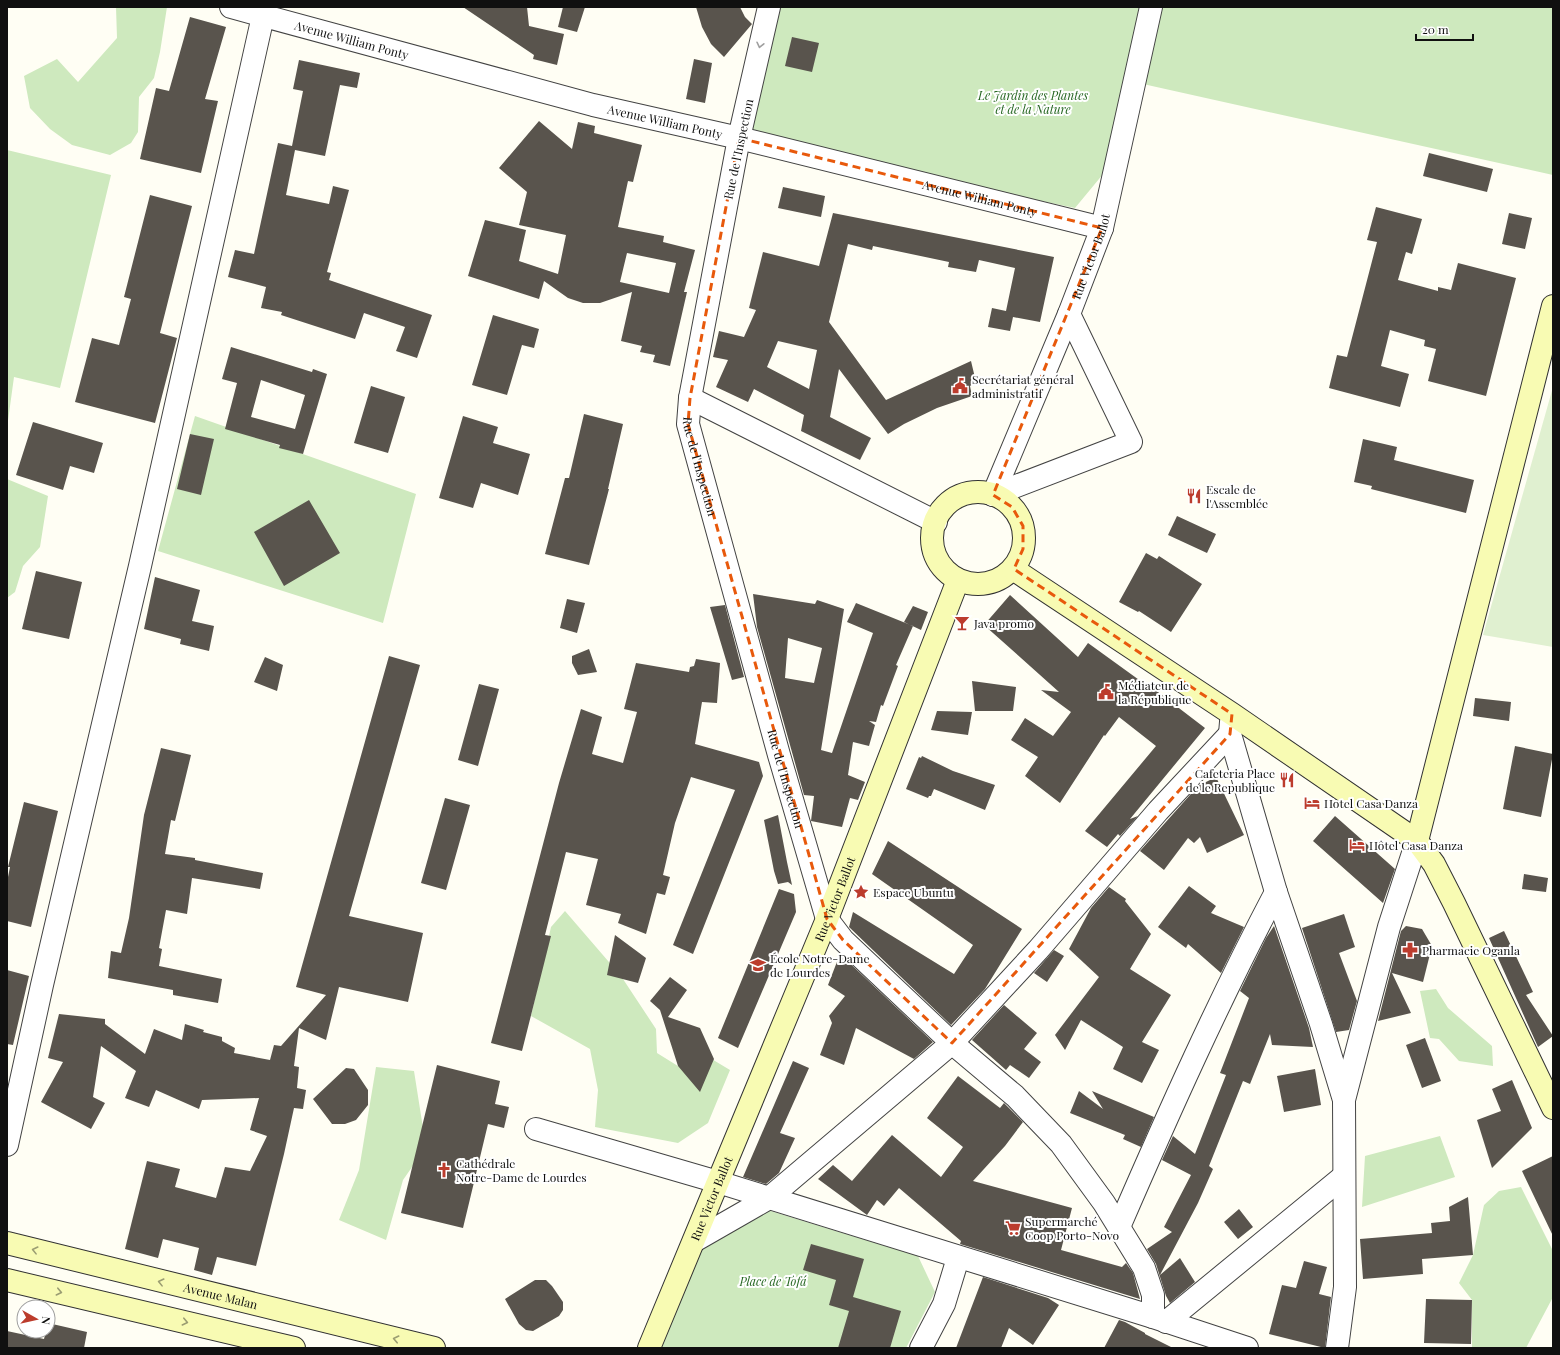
<svg xmlns="http://www.w3.org/2000/svg" width="1560" height="1355" viewBox="0 0 1560 1355" font-family="'Playfair Display',serif">
	<rect width="100%" height="100%" fill="#fffef4"/>
	<path fill="#cee9be" d="M 116,7 L 167,7 L 160,52 L 154,78 L 139,97 L 138,132 L 131,143 L 110,155 L 72,145 L 50,129 L 30,108 L 24,76 L 57,59 L 78,82 L 117,38 Z
		M 769,7 L 1151,7 L 1118,156 L 1075,208 L 739,138 Z
		M 1160,7 L 1553,7 L 1553,175 L 1143,84 Z
		M 7,150 L 111,175 L 60,388 L 14,377 L 7,428 Z
		M 195,416 L 416,494 L 383,623 L 158,551 Z
		M 7,479 L 48,496 L 40,547 L 23,566 L 15,592 L 7,598 Z
		M 565,911 L 621,976 L 656,1029 L 657,1053 L 694,1076 L 705,1055 L 730,1070 L 708,1123 L 678,1143 L 595,1127 L 598,1090 L 590,1049 L 531,1016 L 551,927 Z
		M 1436,989 L 1448,1008 L 1492,1046 L 1493,1066 L 1459,1061 L 1439,1039 L 1430,1038 L 1420,991 Z
		M 376,1067 L 414,1071 L 426,1147 L 403,1180 L 386,1240 L 339,1220 L 359,1170 Z
		M 1440,1136 L 1455,1177 L 1362,1207 L 1365,1156 Z
		M 1521,1187 L 1553,1251 L 1553,1297 L 1526,1348 L 1472,1348 L 1472,1300 L 1459,1283 L 1473,1255 L 1484,1205 L 1499,1191 Z
		M 764,1209 L 918,1256 L 935,1292 L 906,1348 L 659,1348 L 699,1248 Z"/>
	<path fill="#e0f0d0" d="M 1553,387 L 1553,647 L 1483,635 Z"/>
	<path fill="#59544d" fill-rule="evenodd" d="M 463,7 L 527,7 L 529,26 L 564,34 L 557,65 L 533,59 L 534,55 Z
		M 563,7 L 585,7 L 577,32 L 558,27 Z
		M 696,7 L 740,7 L 745,17 L 752,24 L 724,57 L 711,44 L 702,27 Z
		M 190,17 L 226,27 L 205,99 L 218,101 L 201,173 L 140,159 L 156,88 L 169,91 Z
		M 792,37 L 819,43 L 812,72 L 785,66 Z
		M 694,59 L 712,63 L 705,103 L 686,99 Z
		M 299,60 L 360,73 L 357,88 L 340,85 L 325,156 L 295,150 L 286,195 L 329,204 L 333,186 L 349,190 L 327,272 L 331,273 L 329,280 L 432,315 L 417,358 L 396,351 L 405,327 L 364,313 L 355,339 L 281,315 L 282,312 L 261,308 L 266,287 L 228,277 L 235,250 L 254,254 L 278,143 L 292,146 L 303,91 L 293,89 Z
		M 539,121 L 572,149 L 578,122 L 595,126 L 594,133 L 642,145 L 633,182 L 628,181 L 618,227 L 664,236 L 663,242 L 695,250 L 684,292 L 687,292 L 670,366 L 653,362 L 655,355 L 640,352 L 642,346 L 621,341 L 632,292 L 600,303 L 583,303 L 568,298 L 544,281 L 539,299 L 468,276 L 485,220 L 526,230 L 519,261 L 558,274 L 566,235 L 519,225 L 527,192 L 499,168 ZM 627,253 L 676,263 L 669,293 L 620,282 Z
		M 1429,153 L 1493,169 L 1487,192 L 1423,176 Z
		M 783,187 L 825,196 L 821,217 L 778,208 Z
		M 150,195 L 192,206 L 160,333 L 177,338 L 155,423 L 75,402 L 92,338 L 119,345 L 131,299 L 124,297 Z
		M 1376,207 L 1422,219 L 1412,254 L 1406,252 L 1398,280 L 1438,291 L 1438,287 L 1451,290 L 1458,263 L 1516,278 L 1486,396 L 1428,381 L 1436,349 L 1424,346 L 1425,340 L 1390,330 L 1381,366 L 1409,374 L 1400,407 L 1329,388 L 1337,355 L 1347,357 L 1377,242 L 1367,240 Z
		M 833,213 L 1054,257 L 1040,322 L 1013,317 L 1010,331 L 988,327 L 992,308 L 1006,311 L 1015,268 L 979,260 L 976,272 L 948,267 L 949,262 L 873,246 L 872,250 L 848,244 L 829,322 L 886,400 L 971,361 L 976,382 L 970,386 L 972,396 L 937,408 L 904,424 L 888,434 L 839,369 L 830,417 L 871,438 L 860,460 L 801,431 L 804,415 L 754,389 L 748,402 L 716,387 L 728,360 L 713,357 L 719,331 L 744,337 L 756,310 L 749,308 L 763,252 L 819,266 ZM 778,341 L 817,350 L 809,389 L 767,367 Z
		M 1509,213 L 1532,218 L 1525,249 L 1502,244 Z
		M 493,315 L 539,329 L 534,348 L 522,345 L 507,395 L 472,385 Z
		M 231,347 L 312,372 L 313,369 L 327,374 L 303,454 L 279,448 L 280,445 L 225,429 L 237,383 L 222,379 ZM 261,380 L 305,395 L 295,429 L 251,417 Z
		M 371,386 L 405,397 L 388,453 L 354,443 Z
		M 584,414 L 623,424 L 608,489 L 609,489 L 589,565 L 545,554 L 565,478 L 569,478 Z
		M 463,416 L 498,427 L 493,443 L 530,454 L 518,495 L 481,483 L 473,508 L 439,498 Z
		M 33,422 L 103,443 L 94,473 L 70,466 L 63,490 L 16,475 Z
		M 190,434 L 214,439 L 201,495 L 177,489 Z
		M 1363,439 L 1397,447 L 1394,460 L 1474,480 L 1466,513 L 1371,489 L 1372,486 L 1354,482 Z
		M 309,500 L 340,553 L 284,586 L 254,532 Z
		M 1177,516 L 1216,534 L 1207,553 L 1168,535 Z
		M 1146,553 L 1157,559 L 1159,556 L 1202,584 L 1171,632 L 1139,611 L 1138,612 L 1119,602 Z
		M 36,571 L 82,582 L 69,639 L 22,629 Z
		M 155,577 L 200,590 L 192,621 L 214,626 L 209,651 L 180,644 L 181,639 L 144,629 Z
		M 753,594 L 815,604 L 817,600 L 844,609 L 821,750 L 832,753 L 873,633 L 847,622 L 856,603 L 913,626 L 896,665 L 898,666 L 883,706 L 881,705 L 876,722 L 869,721 L 875,725 L 869,746 L 853,742 L 848,775 L 865,782 L 858,800 L 850,798 L 842,827 L 811,821 L 814,796 L 804,795 L 757,627 ZM 788,638 L 822,648 L 814,683 L 785,678 Z
		M 1010,595 L 1078,657 L 1088,643 L 1153,690 L 1154,689 L 1205,728 L 1130,819 L 1138,816 L 1120,836 L 1118,834 L 1107,847 L 1085,831 L 1156,746 L 1119,717 L 1105,736 L 1104,735 L 1060,803 L 1025,776 L 1038,757 L 1011,740 L 1025,718 L 1053,736 L 1071,712 L 1041,690 L 1059,692 L 984,625 Z
		M 567,599 L 585,603 L 577,633 L 560,628 Z
		M 725,605 L 744,677 L 732,680 L 710,607 Z
		M 913,606 L 928,612 L 921,630 L 904,622 Z
		M 589,649 L 597,672 L 578,675 L 572,663 L 572,656 Z
		M 389,656 L 420,665 L 349,916 L 423,933 L 408,1002 L 339,987 L 326,1040 L 299,1028 L 294,1066 L 299,1067 L 297,1088 L 306,1090 L 303,1109 L 294,1108 L 284,1154 L 256,1266 L 217,1257 L 212,1275 L 194,1270 L 199,1248 L 163,1239 L 158,1258 L 125,1249 L 147,1161 L 180,1169 L 175,1187 L 216,1198 L 225,1167 L 250,1171 L 267,1136 L 250,1130 L 259,1098 L 202,1100 L 199,1109 L 156,1090 L 149,1107 L 125,1098 L 136,1071 L 101,1046 L 93,1097 L 105,1103 L 91,1129 L 41,1102 L 63,1062 L 48,1058 L 59,1014 L 105,1019 L 105,1024 L 145,1054 L 154,1029 L 182,1040 L 185,1024 L 204,1030 L 203,1032 L 222,1037 L 222,1041 L 235,1048 L 234,1053 L 270,1060 L 274,1045 L 281,1046 L 326,995 L 296,987 Z
		M 265,657 L 283,665 L 277,691 L 254,682 Z
		M 696,659 L 720,663 L 717,703 L 702,702 L 695,744 L 759,762 L 763,776 L 693,954 L 673,945 L 735,790 L 691,777 L 675,823 L 663,875 L 670,877 L 665,895 L 657,893 L 646,934 L 618,923 L 621,914 L 586,905 L 598,859 L 566,852 L 545,935 L 551,936 L 522,1051 L 491,1043 L 559,783 L 581,709 L 602,717 L 592,754 L 623,763 L 637,712 L 624,709 L 636,663 L 689,672 L 690,667 L 694,666 Z
		M 972,681 L 1016,687 L 1013,711 L 975,711 Z
		M 479,684 L 499,689 L 478,766 L 458,760 Z
		M 1475,698 L 1511,702 L 1509,721 L 1473,716 Z
		M 937,711 L 972,712 L 968,735 L 931,730 Z
		M 1515,746 L 1553,754 L 1541,817 L 1503,809 Z
		M 161,748 L 191,755 L 175,821 L 171,820 L 165,854 L 195,858 L 195,860 L 263,873 L 260,889 L 192,878 L 187,914 L 166,910 L 159,948 L 162,949 L 159,966 L 222,979 L 218,1003 L 173,995 L 173,990 L 108,978 L 111,951 L 121,953 L 129,918 L 144,815 Z
		M 922,756 L 953,771 L 995,785 L 985,810 L 934,789 L 931,796 L 929,796 L 928,798 L 906,789 L 919,757 L 921,758 Z
		M 1216,777 L 1244,835 L 1207,853 L 1200,837 L 1194,843 L 1188,838 L 1164,870 L 1140,851 L 1198,786 Z
		M 445,798 L 470,805 L 446,890 L 421,883 Z
		M 24,802 L 58,811 L 31,927 L 7,921 L 7,882 L 10,867 L 8,867 Z
		M 778,815 L 787,862 L 792,885 L 788,882 L 778,884 L 774,871 L 764,820 Z
		M 1335,816 L 1395,869 L 1383,903 L 1313,841 Z
		M 888,841 L 1022,929 L 985,989 L 951,1025 L 849,927 L 853,912 L 954,974 L 973,945 L 872,874 Z
		M 1524,874 L 1548,878 L 1546,892 L 1522,889 Z
		M 1189,886 L 1216,906 L 1211,913 L 1244,927 L 1221,973 L 1188,944 L 1186,948 L 1158,927 Z
		M 1109,887 L 1126,899 L 1125,901 L 1151,934 L 1130,969 L 1171,995 L 1142,1042 L 1159,1050 L 1142,1083 L 1113,1069 L 1123,1047 L 1081,1020 L 1065,1050 L 1055,1035 L 1099,977 L 1069,949 L 1091,908 Z
		M 779,889 L 794,894 L 796,912 L 738,1048 L 718,1038 Z
		M 1344,914 L 1355,947 L 1339,953 L 1357,1001 L 1349,1030 L 1336,1032 L 1302,928 Z
		M 1274,926 L 1309,1028 L 1313,1047 L 1272,1045 L 1270,1034 L 1250,1084 L 1243,1081 L 1209,1166 L 1213,1169 L 1198,1203 L 1160,1275 L 1180,1258 L 1195,1282 L 1170,1303 L 1166,1296 L 1156,1264 L 1147,1249 L 1172,1232 L 1164,1227 L 1191,1175 L 1162,1160 L 1173,1136 L 1195,1154 L 1226,1075 L 1220,1073 L 1249,998 L 1240,991 L 1266,938 Z
		M 1406,926 L 1422,929 L 1432,946 L 1423,982 L 1392,973 L 1411,1013 L 1378,1021 L 1401,931 Z
		M 1504,931 L 1533,992 L 1526,995 L 1553,1036 L 1538,1047 L 1489,938 Z
		M 615,935 L 646,958 L 638,983 L 607,975 Z
		M 1054,950 L 1064,956 L 1047,982 L 1034,973 Z
		M 840,954 L 933,1042 L 914,1059 L 856,1028 L 844,1065 L 820,1055 L 832,1023 L 829,1016 L 845,996 L 828,985 Z
		M 7,970 L 29,976 L 13,1045 L 7,1044 Z
		M 670,977 L 687,990 L 668,1017 L 700,1028 L 714,1059 L 700,1092 L 678,1066 L 660,1010 L 650,1001 Z
		M 1004,1005 L 1037,1033 L 1024,1049 L 1041,1062 L 1029,1078 L 1010,1065 L 1006,1070 L 972,1040 Z
		M 1425,1038 L 1441,1081 L 1422,1088 L 1406,1045 Z
		M 793,1061 L 809,1068 L 780,1133 L 795,1138 L 779,1173 L 766,1184 L 743,1177 Z
		M 437,1065 L 500,1081 L 495,1104 L 509,1107 L 504,1128 L 488,1124 L 463,1228 L 401,1213 Z
		M 346,1068 L 354,1069 L 368,1090 L 368,1105 L 356,1120 L 345,1124 L 332,1124 L 313,1099 Z
		M 1315,1069 L 1321,1105 L 1284,1112 L 1277,1076 Z
		M 958,1076 L 1000,1108 L 1004,1103 L 1023,1122 L 1005,1146 L 973,1181 L 1072,1208 L 1061,1250 L 1122,1267 L 1126,1263 L 1133,1273 L 1140,1299 L 960,1244 L 961,1241 L 899,1188 L 884,1206 L 877,1200 L 867,1215 L 818,1179 L 833,1165 L 852,1181 L 892,1135 L 941,1177 L 963,1147 L 927,1118 Z
		M 1512,1080 L 1532,1128 L 1492,1168 L 1477,1120 L 1501,1111 L 1492,1089 Z
		M 1079,1091 L 1103,1109 L 1092,1091 L 1154,1117 L 1141,1147 L 1123,1139 L 1125,1135 L 1070,1113 Z
		M 1553,1156 L 1553,1236 L 1522,1171 Z
		M 1468,1197 L 1473,1255 L 1422,1259 L 1423,1274 L 1363,1279 L 1360,1239 L 1432,1233 L 1431,1223 L 1450,1221 L 1449,1207 Z
		M 1239,1209 L 1253,1227 L 1238,1239 L 1224,1222 Z
		M 811,1244 L 864,1259 L 853,1297 L 901,1311 L 890,1348 L 838,1348 L 849,1311 L 829,1305 L 836,1280 L 803,1270 Z
		M 1304,1261 L 1327,1267 L 1319,1294 L 1331,1297 L 1325,1348 L 1269,1334 L 1282,1285 L 1296,1288 Z
		M 983,1277 L 1048,1298 L 1059,1305 L 1033,1345 L 1009,1328 L 1001,1348 L 956,1348 Z
		M 535,1280 L 546,1280 L 552,1286 L 563,1302 L 563,1310 L 559,1316 L 533,1331 L 526,1330 L 519,1324 L 505,1299 Z
		M 1426,1299 L 1472,1300 L 1471,1344 L 1424,1343 Z
		M 1119,1320 L 1125,1322 L 1145,1333 L 1145,1334 L 1173,1348 L 1104,1348 Z
		M 48,1323 L 87,1332 L 84,1348 L 7,1348 L 7,1331 L 44,1339 L 46,1331 L 48,1331 Z"/>
	<g fill="none" stroke-linecap="round" stroke-linejoin="round">
		<defs>
			<g id="minor">
				<path id="s1" d="M 231,7 L 593,105 L 739,138 L 1102,228"/>
				<path id="s2" d="M 993,495 L 1069,314 L 1102,228 L 1151,7"/>
				<path d="M 993,495 L 1131,442 L 1069,314"/>
				<path d="M 1231,722 L 1230,734 L 1276,892 L 1321,1024 L 1344,1100"/>
				<path d="M 827,919 L 843,940 L 952,1043 L 1015,1096 L 1061,1144 L 1104,1203 L 1144,1268 L 1153,1295 L 1153,1317"/>
				<path d="M 536,1129 L 718,1182 L 1153,1317 L 1247,1348"/>
				<path d="M 7,1145 L 42,985 L 140,566 L 263,16"/>
				<path d="M 1119,1227 C 1168,1114 1218,1002 1276,892"/>
				<path d="M 694,1241 L 769,1198 L 952,1043 L 1038,950 L 1158,811 L 1230,734"/>
				<path d="M 1166,1322 L 1344,1176"/>
				<path d="M 921,1348 L 944,1304 L 958,1258"/>
				<path d="M 1337,1348 L 1345,1287 L 1344,1100 L 1389,927 L 1417,841"/>
			</g>
			<g id="tertiary">
				<path id="s3" d="M 769,7 L 739,138 L 690,398 L 688,424 L 779,755 L 827,919"/>
				<path d="M 690,398 L 936,522"/>
			</g>
			<g id="secondary">
				<circle cx="978" cy="538" r="46"/>
				<path d="M 1013,569 L 1232,714 L 1417,841 L 1434,864 L 1454,903 L 1553,1108"/>
				<path d="M 1417,841 L 1553,306"/>
				<path id="s4" d="M 7,1243 L 434,1348"/>
				<path d="M 7,1280 L 294,1348"/>
				<path id="s5" d="M 649,1348 L 827,919 L 958,580"/>
			</g>
		</defs>
		<use href="#minor" stroke="#434343" stroke-width="24"/>
		<use href="#tertiary" stroke="#434343" stroke-width="24"/>
		<use href="#secondary" stroke="#323232" stroke-width="24"/>
		<use href="#minor" stroke="#fff" stroke-width="22"/>
		<use href="#tertiary" stroke="#fff" stroke-width="22"/>
		<use href="#secondary" stroke="#f8fbb3" stroke-width="22"/>
	</g>
	<defs><path id="oneway-chevron" d="M-2-3.5L2.5 0L-2 3.5" fill="none" stroke-width="1.6" stroke-linecap="round" stroke-linejoin="round"/></defs>
	<use stroke="#9f9f9f" href="#oneway-chevron" transform="translate(760 45) rotate(103)"/>
	<g stroke="#9b9d72">
		<use href="#oneway-chevron" transform="translate(35 1250) rotate(-166)"/>
		<use href="#oneway-chevron" transform="translate(161 1282) rotate(-166)"/>
		<use href="#oneway-chevron" transform="translate(59 1292) rotate(13)"/>
		<use href="#oneway-chevron" transform="translate(185 1322) rotate(13)"/>
		<use href="#oneway-chevron" transform="translate(396 1339) rotate(-167)"/>
	</g>
	<path fill="none" stroke="#e8590c" stroke-width="3" stroke-dasharray="8 5" stroke-linejoin="round" d="M 739,138 L 1102,228 L 993,495 L 1012,507 L 1023,526 L 1023,549 L 1014,569 L 1232,714 L 1230,734 L 952,1043 L 843,940 L 827,919 L 688,424 L 690,398 Z"/>
	<defs>
		<symbol id="civic-bare" viewBox="-9 -9 18 18"><path d="M-.6-6.5H3V-4.5H.6V-3L4-1V1h2V6H-6V1h2V-1L-.6-3ZM-1.2 2.5V6h2.4V2.5Z" fill="#bc3c2d" stroke="#fff" stroke-width="2.5" paint-order="stroke"/></symbol>
		<symbol id="restaurant-bare" viewBox="-9 -9 18 18"><path d="M-5-6h1v4h1v-4h1v4h1v-4h1v5L-1.5 .5V6h-2V.5L-5-1ZM5-6V6H3V1.5H1.5Q1.5-4 5-6Z" fill="#bc3c2d" stroke="#fff" stroke-width="2.5" paint-order="stroke"/></symbol>
		<symbol id="bar-bare" viewBox="-9 -9 18 18"><path d="M-6-5H6L.8 .8V4.5H3.5V6h-7V4.5H-.8V.8Z" fill="#bc3c2d" stroke="#fff" stroke-width="2.5" paint-order="stroke"/></symbol>
		<symbol id="hotel-bare" viewBox="-9 -9 18 18"><path d="M-6-4.5h1.5V1H6V5H4.5V3h-9V5H-6ZM-4 0a1.8 1.8 0 1 1 3.6 0ZM.5 0V-2.5h3Q6-2.5 6 0Z" fill="#bc3c2d" stroke="#fff" stroke-width="2.5" paint-order="stroke"/></symbol>
		<symbol id="sight-bare" viewBox="-9 -9 18 18"><path d="M0-6L1.8-2.2L6-1.7L2.9 1.2L3.7 5.4L0 3.3L-3.7 5.4L-2.9 1.2L-6-1.7L-1.8-2.2Z" fill="#bc3c2d" stroke="#fff" stroke-width="2.5" paint-order="stroke"/></symbol>
		<symbol id="pharmacy-bare" viewBox="-9 -9 18 18"><path d="M-2-6h4v4h4v4h-4v4h-4v-4h-4v-4h4Z" fill="#bc3c2d" stroke="#fff" stroke-width="2.5" paint-order="stroke"/></symbol>
		<symbol id="school-bare" viewBox="-9 -9 18 18"><path d="M0-5L7-2L0 1L-7-2ZM-4 1L0 2.5L4 1V4Q0 6-4 4Z" fill="#bc3c2d" stroke="#fff" stroke-width="2.5" paint-order="stroke"/></symbol>
		<symbol id="church-bare" viewBox="-9 -9 18 18"><path d="M-1.2-6h2.4v3.5h3.3v2.4h-3.3V6h-2.4V-.1h-3.3v-2.4h3.3Z" fill="#bc3c2d" stroke="#fff" stroke-width="2.5" paint-order="stroke"/></symbol>
		<symbol id="supermarket-bare" viewBox="-9 -9 18 18"><path d="M-6-5.5h2.5l.6 2H6L4.5 2H-2.5L-4.4-4H-6ZM-1.5 3.2a1.3 1.3 0 1 0 .1 0ZM3 3.2a1.3 1.3 0 1 0 .1 0Z" fill="#bc3c2d" stroke="#fff" stroke-width="2.5" paint-order="stroke"/></symbol>
	</defs>
	<g fill-rule="evenodd">
		<use href="#civic-bare" x="949" y="375" width="22" height="22"/>
		<use href="#restaurant-bare" x="1183" y="485" width="22" height="22"/>
		<use href="#bar-bare" x="951" y="612" width="22" height="22"/>
		<use href="#civic-bare" x="1095" y="681" width="22" height="22"/>
		<use href="#restaurant-bare" x="1276" y="769" width="22" height="22"/>
		<use href="#hotel-bare" x="1301" y="792" width="22" height="22"/>
		<use href="#hotel-bare" x="1346" y="834" width="22" height="22"/>
		<use href="#sight-bare" x="850" y="881" width="22" height="22"/>
		<use href="#pharmacy-bare" x="1399" y="939" width="22" height="22"/>
		<use href="#school-bare" x="747" y="954" width="22" height="22"/>
		<use href="#church-bare" x="433" y="1159" width="22" height="22"/>
		<use href="#supermarket-bare" x="1002" y="1217" width="22" height="22"/>
	</g>
	<g text-anchor="middle" dominant-baseline="central" stroke-width="4" stroke-linejoin="round" paint-order="stroke">
		<g font-size="12" fill="#101010" stroke="#fff">
			<text stroke="none"><textPath href="#s1" startOffset="125">Avenue William Ponty</textPath></text>
			<text stroke="none"><textPath href="#s1" startOffset="449">Avenue William Ponty</textPath></text>
			<text transform="translate(738 149) rotate(-78)">Rue de l'Inspection</text>
			<text stroke="none"><textPath href="#s1" startOffset="773">Avenue William Ponty</textPath></text>
			<text stroke="none"><textPath href="#s2" startOffset="258">Rue Victor Ballot</textPath></text>
			<text stroke="none"><textPath href="#s3" startOffset="469">Rue de l'Inspection</textPath></text>
			<text stroke="none"><textPath href="#s3" startOffset="793">Rue de l'Inspection</textPath></text>
			<text stroke="none"><textPath href="#s5" startOffset="486">Rue Victor Ballot</textPath></text>
			<text stroke="none"><textPath href="#s5" startOffset="162">Rue Victor Ballot</textPath></text>
			<text stroke="none"><textPath href="#s4" startOffset="220">Avenue Malan</textPath></text>
		</g>
		<g font-size="12" font-style="italic" fill="#266722" stroke="#fff">
			<text x="1033" y="95">Le Jardin des Plantes<tspan x="1033" dy="14">et de la Nature</tspan></text>
			<text x="773" y="1281">Place de Tofá</text>
		</g>
		<g font-size="12" fill="#101010" stroke="#fff" text-anchor="start">
			<text x="972" y="379">Secrétariat général<tspan x="972" dy="14">administratif</tspan></text>
			<text x="1206" y="489">Escale de<tspan x="1206" dy="14">l'Assemblée</tspan></text>
			<text x="974" y="623">Java promo</text>
			<text x="1118" y="685">Médiateur de<tspan x="1118" dy="14">la République</tspan></text>
			<text x="1275" y="773" text-anchor="end">Cafeteria Place<tspan x="1275" dy="14">de le Republique</tspan></text>
			<text x="1324" y="803">Hotel Casa Danza</text>
			<text x="1369" y="845">Hôtel Casa Danza</text>
			<text x="873" y="892">Espace Ubuntu</text>
			<text x="1422" y="950">Pharmacie Oganla</text>
			<text x="770" y="958">École Notre-Dame<tspan x="770" dy="14">de Lourdes</tspan></text>
			<text x="456" y="1163">Cathédrale<tspan x="456" dy="14">Notre-Dame de Lourdes</tspan></text>
			<text x="1025" y="1221">Supermarché<tspan x="1025" dy="14">Coop Porto-Novo</tspan></text>
		</g>
	</g>
	<rect width="1560" height="1355" fill="none" stroke="#101010" stroke-width="16"/>
	<g transform="translate(36 1319) rotate(98)"><circle r="19" fill="#ffffff" stroke="#9f9f9f"/>
	<path d="M0-3L7 15L0 10L-7 15Z" fill="#bc3c2d"/>
	<text y="-6" font-size="11" font-weight="bold" text-anchor="middle" fill="#101010">N</text>
	</g>
	<path d="M1416 34v6h57v-6" fill="none" stroke="#101010" stroke-width="2"/>
	<text x="1422" y="34" font-size="12" fill="#101010" stroke="#ffffff" stroke-width="3" paint-order="stroke">20 m</text>
</svg>
